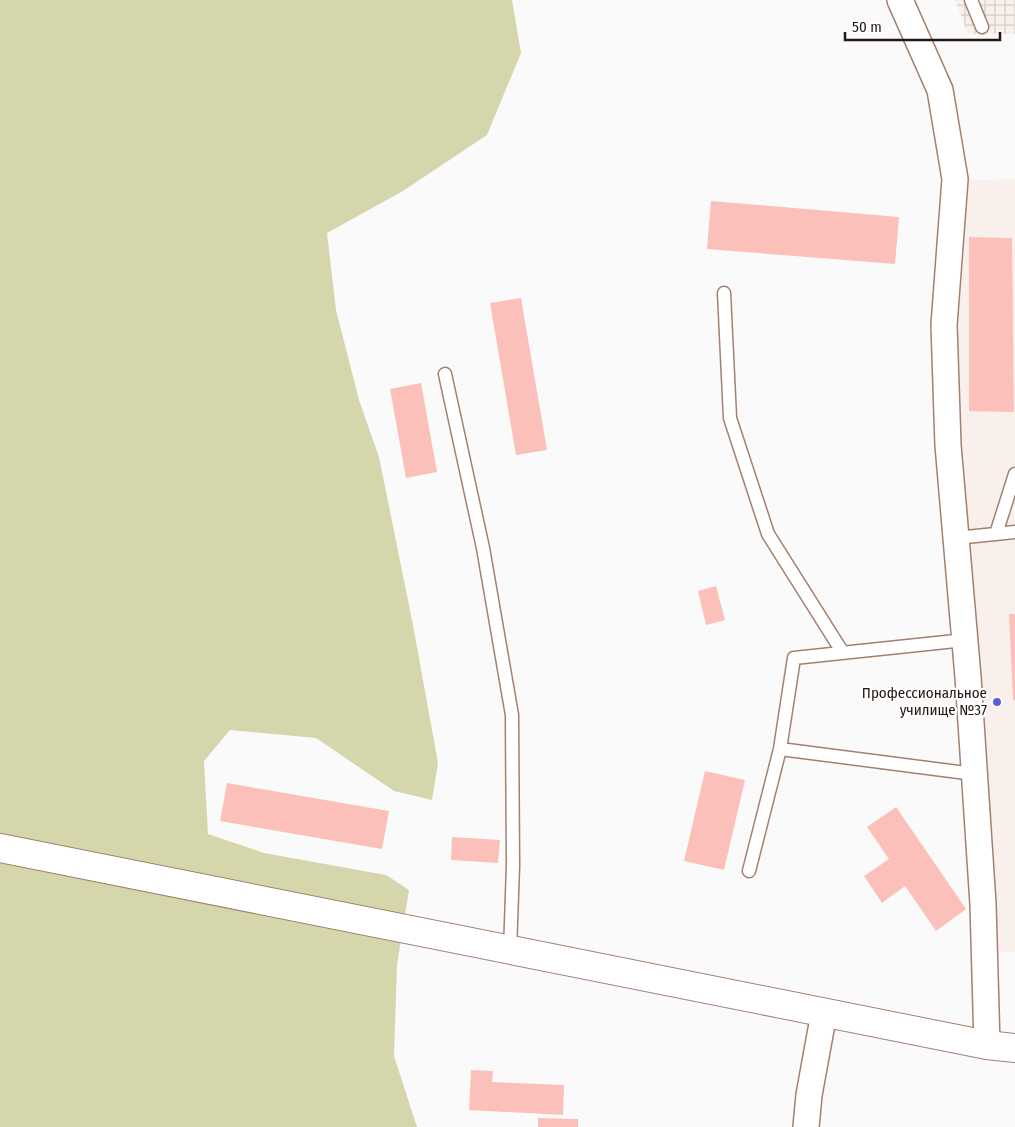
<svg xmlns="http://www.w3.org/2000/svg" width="1015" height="1127" viewBox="0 0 1015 1127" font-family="'Fira Sans Condensed',sans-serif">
	<defs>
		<pattern id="industrial-grid" width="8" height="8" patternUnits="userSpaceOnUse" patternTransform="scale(1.25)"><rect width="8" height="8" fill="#f9f0eb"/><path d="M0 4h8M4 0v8" fill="none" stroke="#d5cdc8"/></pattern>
	</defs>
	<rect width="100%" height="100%" fill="#fafafa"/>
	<path fill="#f9f0eb" d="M 1015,179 L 1015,952 L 997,952 L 956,349 L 969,180 Z"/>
	<path fill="url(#industrial-grid)" d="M 955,0 L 1015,0 L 1015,34 L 968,34 Z"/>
	<path fill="#d6d6ad" d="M 0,0 L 512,0 L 521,53 L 487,135 L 403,191 L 327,233 L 336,310 L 359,400 L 379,457 L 413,625 L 438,763 L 432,800 L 394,791 L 316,738 L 230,730 L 204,761 L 208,834 L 264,853 L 386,875 L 409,890 L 397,965 L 394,1056 L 417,1127 L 0,1127 Z"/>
	<path fill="#fcc0ba" d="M 711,201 L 899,217 L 895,264 L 707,249 Z
		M 969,237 L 1012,238 L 1014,412 L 969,411 Z
		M 521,298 L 547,450 L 516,455 L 490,303 Z
		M 421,383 L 437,472 L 406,478 L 390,389 Z
		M 716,586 L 725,620 L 706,625 L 698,591 Z
		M 1009,614 L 1015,614 L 1015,700 L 1013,700 Z
		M 705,771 L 745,780 L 724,870 L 684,861 Z
		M 227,783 L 389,811 L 382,849 L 220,821 Z
		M 896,807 L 966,909 L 936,931 L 905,886 L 882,903 L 864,876 L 889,859 L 867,827 Z
		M 452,837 L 500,840 L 498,863 L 451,860 Z
		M 471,1070 L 493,1071 L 492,1082 L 564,1085 L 563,1115 L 469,1110 Z
		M 538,1118 L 578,1119 L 578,1127 L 538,1127 Z"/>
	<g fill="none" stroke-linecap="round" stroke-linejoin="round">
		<defs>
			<path id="lane" d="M 971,0 L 982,27
				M 724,293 L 730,418 L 768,534 L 843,653
				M 445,374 L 483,548 L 512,715 L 513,866 L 510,951
				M 996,534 L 1015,474
				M 956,538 L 1015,532
				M 780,749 L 974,774
				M 749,871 L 780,749 L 794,658 L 965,640"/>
			<path id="street" d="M 900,0 L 940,90 L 955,179 L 944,325 L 948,445 L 968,677 L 983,904 L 987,1045
				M 806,1127 L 809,1095 L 824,1013"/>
			<path id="secondary" d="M 0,848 L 987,1045 L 1015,1048"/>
		</defs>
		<use href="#lane" stroke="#a2816e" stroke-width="15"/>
		<use href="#street" stroke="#a2816e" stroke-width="28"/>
		<use href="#secondary" stroke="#a2816e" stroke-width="30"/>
		<use href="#lane" stroke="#fff" stroke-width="12"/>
		<use href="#street" stroke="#fff" stroke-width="25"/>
		<use href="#secondary" stroke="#fff" stroke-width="28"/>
	</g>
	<circle fill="#5860d7" stroke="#fff" stroke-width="2" cx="997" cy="702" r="5"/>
	<g text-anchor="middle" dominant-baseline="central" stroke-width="4.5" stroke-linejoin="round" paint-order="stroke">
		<g font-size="15" fill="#241710" stroke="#fff" text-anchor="end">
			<text x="987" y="693">Профессиональное<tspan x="987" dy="17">училище №37</tspan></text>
		</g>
	</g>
	<path d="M845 32v8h155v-8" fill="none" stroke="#241710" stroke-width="2.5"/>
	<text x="852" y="32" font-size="15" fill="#241710" stroke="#ffffff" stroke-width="4" paint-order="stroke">50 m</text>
</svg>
